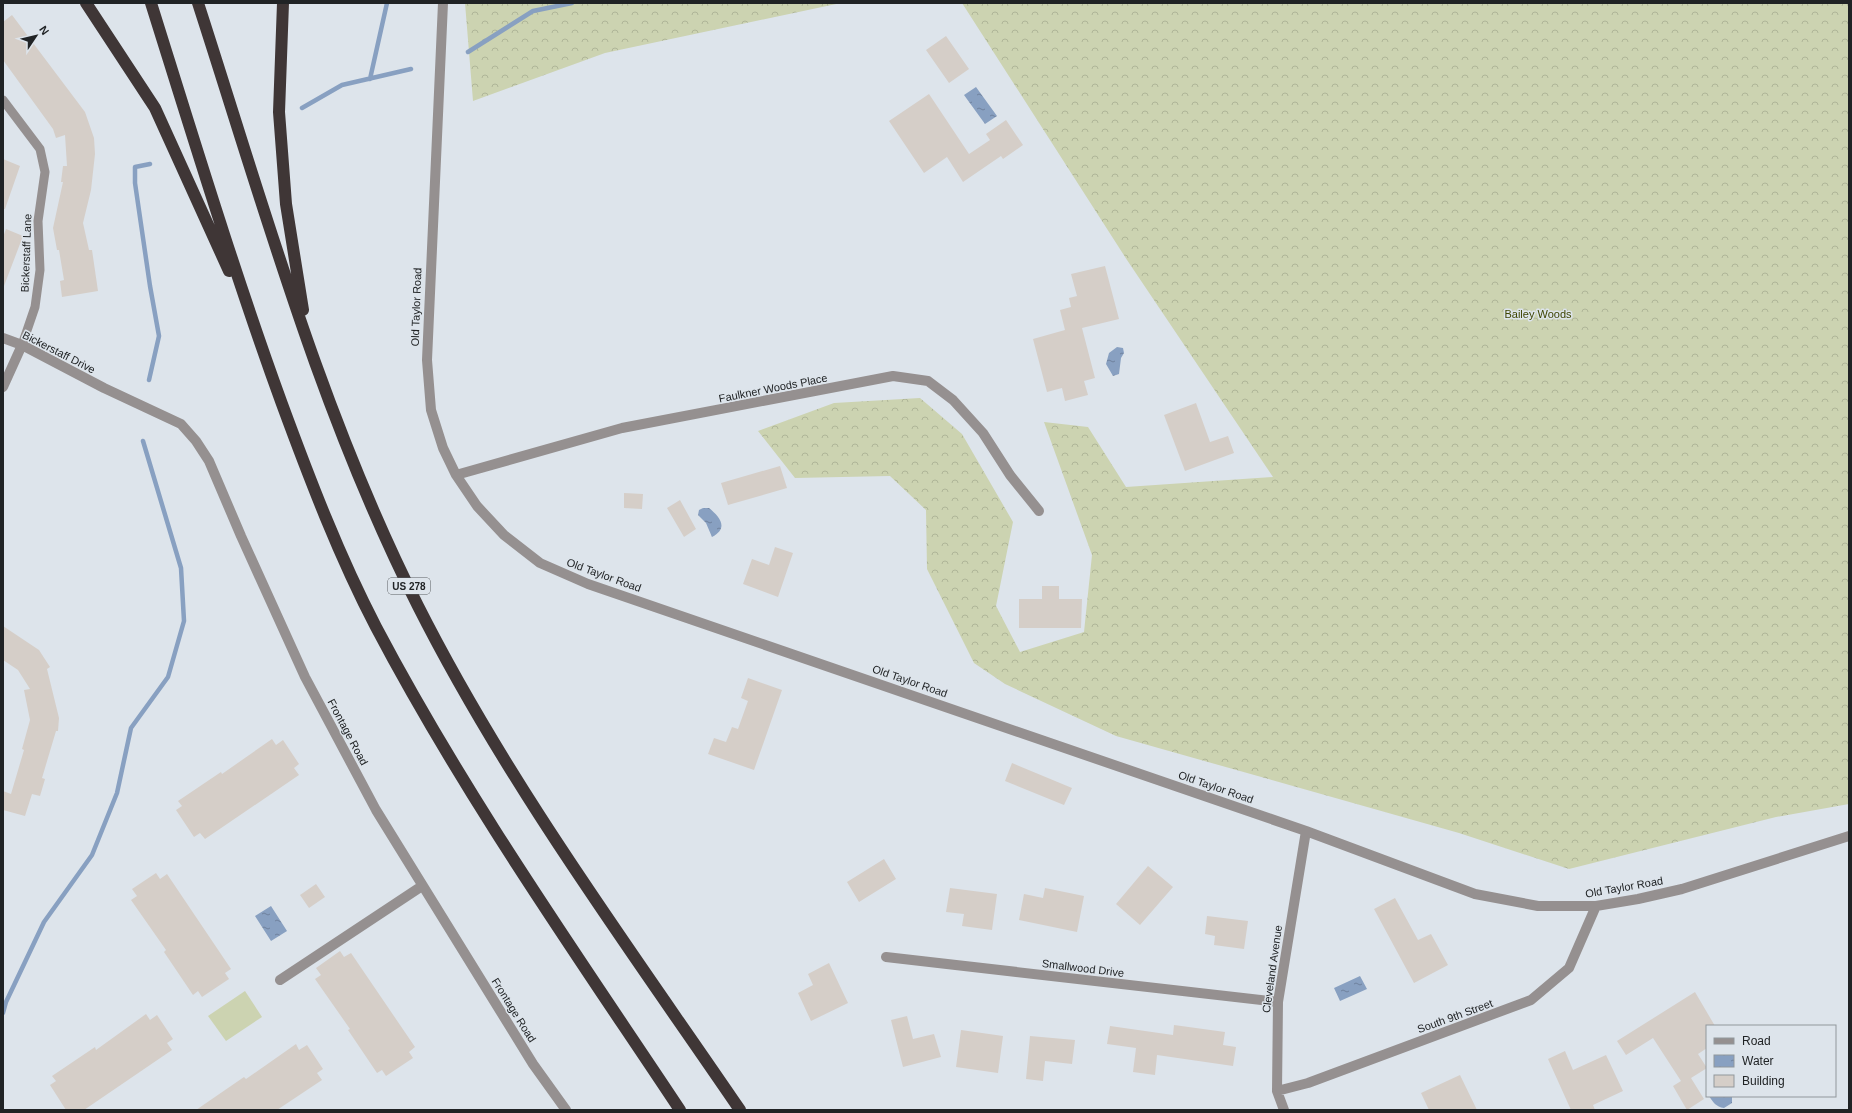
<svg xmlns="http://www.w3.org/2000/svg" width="1852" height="1113" viewBox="0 0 1852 1113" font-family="Helvetica,sans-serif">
	<defs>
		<pattern id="forest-crowns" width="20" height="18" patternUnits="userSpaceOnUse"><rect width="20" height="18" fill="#ccd3b1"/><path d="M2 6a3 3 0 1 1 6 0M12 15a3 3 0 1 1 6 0" fill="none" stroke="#afb598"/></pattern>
		<pattern id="water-ripples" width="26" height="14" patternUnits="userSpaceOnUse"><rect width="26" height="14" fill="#88a0c1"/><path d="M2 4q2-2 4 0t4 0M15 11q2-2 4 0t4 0" fill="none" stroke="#6f829d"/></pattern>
	</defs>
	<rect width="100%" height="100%" fill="#dde4eb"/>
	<path fill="url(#forest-crowns)" d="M 465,3 L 841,3 L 605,53 L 473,101 Z
		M 962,3 L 1849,3 L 1849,804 L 1776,817 L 1569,869 L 1459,833 L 1116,736 L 1005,684 L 974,663 L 927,569 L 926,510 L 890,476 L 795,478 L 758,431 L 834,403 L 920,398 L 962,434 L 1013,522 L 996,606 L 1020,652 L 1084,632 L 1092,555 L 1044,422 L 1088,427 L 1126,487 L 1273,477 L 1127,260 Z"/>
	<path fill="#ccd3b1" d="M 245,991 L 262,1017 L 226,1041 L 208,1016 Z"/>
	<path fill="url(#water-ripples)" d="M 976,87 L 997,116 L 985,124 L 964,95 Z
		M 1117,347 L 1123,348 L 1124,353 L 1121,358 L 1119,374 L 1113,376 L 1106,364 L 1109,353 Z
		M 703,508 L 709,508 C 720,517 729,528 712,537 L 706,523 L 698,515 L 699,510 Z
		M 271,906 L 287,931 L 271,941 L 255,916 Z
		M 1360,976 L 1367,989 L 1340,1001 L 1334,988 Z
		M 1709,1096 L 1732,1096 L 1732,1103 L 1724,1108 C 1716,1107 1713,1102 1709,1096 Z"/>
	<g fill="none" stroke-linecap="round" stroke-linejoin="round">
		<path stroke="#88a0c1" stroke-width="4.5" d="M 468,52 L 533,11 L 572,3
			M 370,79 L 387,3
			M 302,108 L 342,85 L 411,69
			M 149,380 L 159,336 L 150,286 L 135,183 L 135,167 L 150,164
			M 3,1013 L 6,1002 L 44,922 L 92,855 L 117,793 L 131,728 L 168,677 L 184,621 L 181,568 L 143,441"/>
	</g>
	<path fill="#d5cec8" d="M 12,15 L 85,112 L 94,138 L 95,154 L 91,190 L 83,223 L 89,250 L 92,250 L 98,291 L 62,297 L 60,281 L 64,280 L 59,250 L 57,250 L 53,228 L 63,182 L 61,182 L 63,166 L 67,166 L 65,135 L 56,138 L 53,129 L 3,60 L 3,22 Z
		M 946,36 L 969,69 L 949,83 L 926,50 Z
		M 929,94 L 969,154 L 990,140 L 986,134 L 1006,120 L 1023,145 L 1003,159 L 1001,156 L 963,182 L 947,157 L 924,173 L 889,121 Z
		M 3,159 L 20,166 L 5,209 L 3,209 Z
		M 6,229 L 23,236 L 4,286 L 3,285 L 3,237 Z
		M 1105,266 L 1119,319 L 1082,328 L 1095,378 L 1084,381 L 1088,395 L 1065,401 L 1062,388 L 1047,392 L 1033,339 L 1065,330 L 1060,310 L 1071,307 L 1069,298 L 1077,296 L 1071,274 Z
		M 1196,403 L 1210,442 L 1228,436 L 1234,453 L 1185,471 L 1164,415 Z
		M 780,466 L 787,488 L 728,505 L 721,483 Z
		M 624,493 L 643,494 L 642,509 L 624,508 Z
		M 680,500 L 696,529 L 684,537 L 667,508 Z
		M 775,547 L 793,553 L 778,597 L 743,584 L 752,559 L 769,565 Z
		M 1042,586 L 1059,586 L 1059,599 L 1082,599 L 1081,628 L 1019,628 L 1019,599 L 1042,599 Z
		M 3,626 L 39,650 L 50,667 L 47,669 L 59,718 L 58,731 L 56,731 L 42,778 L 45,779 L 40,796 L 32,794 L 25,816 L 3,810 L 3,791 L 11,794 L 24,750 L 22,749 L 30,720 L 24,690 L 30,689 L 18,670 L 3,660 Z
		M 748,678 L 782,690 L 754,770 L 708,754 L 714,738 L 726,742 L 732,727 L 738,729 L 748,701 L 741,698 Z
		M 272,739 L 276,745 L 283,740 L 299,764 L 294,768 L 299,775 L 205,839 L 200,833 L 194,837 L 176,810 L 182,806 L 178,801 L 221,772 L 222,774 Z
		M 1012,763 L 1072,788 L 1064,805 L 1005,781 Z
		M 884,859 L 896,879 L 859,902 L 847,882 Z
		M 1148,866 L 1173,887 L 1140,925 L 1116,904 Z
		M 156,873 L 160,879 L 167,874 L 231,969 L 225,973 L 229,979 L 202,997 L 198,991 L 193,995 L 164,952 L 166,950 L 131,900 L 137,896 L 132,889 Z
		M 316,884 L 325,897 L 309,908 L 300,895 Z
		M 950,888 L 997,894 L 992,930 L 962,926 L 964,914 L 946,912 Z
		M 1045,888 L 1084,896 L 1077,932 L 1019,920 L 1024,894 L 1043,898 Z
		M 1395,898 L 1418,940 L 1431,934 L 1448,965 L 1414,983 L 1374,909 Z
		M 1207,916 L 1248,921 L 1244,949 L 1214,945 L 1215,936 L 1205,934 Z
		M 340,951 L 344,957 L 351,953 L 415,1047 L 409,1052 L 413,1058 L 386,1076 L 382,1070 L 377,1073 L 348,1030 L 350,1029 L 315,979 L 321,975 L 316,968 Z
		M 829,963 L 848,1003 L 811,1021 L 798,993 L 813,985 L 808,974 Z
		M 1695,992 L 1715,1026 L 1707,1026 L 1707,1048 L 1698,1054 L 1707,1068 L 1691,1078 L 1704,1099 L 1687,1110 L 1673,1086 L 1681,1081 L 1653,1038 L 1626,1055 L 1617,1041 Z
		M 146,1014 L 150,1020 L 157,1015 L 173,1039 L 167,1043 L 172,1050 L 84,1110 L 66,1110 L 50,1085 L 56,1081 L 52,1076 L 95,1047 L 96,1050 Z
		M 907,1016 L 913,1039 L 934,1034 L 941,1057 L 903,1067 L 891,1020 Z
		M 1174,1025 L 1225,1032 L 1223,1045 L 1236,1047 L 1233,1066 L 1157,1055 L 1155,1075 L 1133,1072 L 1136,1048 L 1107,1044 L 1110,1026 L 1173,1035 Z
		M 961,1030 L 1003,1036 L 998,1073 L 956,1067 Z
		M 1030,1036 L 1075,1040 L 1072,1064 L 1045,1061 L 1043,1081 L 1026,1079 Z
		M 296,1044 L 299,1050 L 307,1045 L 323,1069 L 317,1073 L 322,1080 L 277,1110 L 196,1110 L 244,1077 L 246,1079 Z
		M 1565,1051 L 1573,1070 L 1606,1055 L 1623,1091 L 1593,1105 L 1595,1110 L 1571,1110 L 1548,1059 Z
		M 1460,1075 L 1477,1110 L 1429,1110 L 1421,1093 Z"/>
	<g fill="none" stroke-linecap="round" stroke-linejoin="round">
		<path stroke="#959090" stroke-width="9" d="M 3,100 L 40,149 L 45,172 L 38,221 L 40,270 L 35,307 L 22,345"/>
		<path stroke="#959090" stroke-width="10" d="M 443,3 L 427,360 L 431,410 L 443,448 L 456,475 L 477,506 L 504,535 L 540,563 L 588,584 L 1306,831 L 1475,894 L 1538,906 L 1596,906 L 1638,899 L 1682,889 L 1849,836
			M 3,338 L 22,345 L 104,388 L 181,424 L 196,441 L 209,461 L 241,536 L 305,677 L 376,810 L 533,1064 L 566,1110
			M 3,387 L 22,345
			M 456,475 L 622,428 L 893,376 L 928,381 L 953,400 L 983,433 L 1010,475 L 1039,511
			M 886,957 L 1278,1002
			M 280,980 L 422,886
			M 1277,1091 L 1308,1083 L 1531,1000 L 1569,968 L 1596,906
			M 1284,1110 L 1277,1091 L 1278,1002 L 1306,831"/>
		<path stroke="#3f3636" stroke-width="12" d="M 86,3 L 155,108 L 229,271
			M 151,3 C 193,137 234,272 282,404 C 310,480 339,556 376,627 C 465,796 575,952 680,1110
			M 198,3 C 264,207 321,414 418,606 C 508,784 628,946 740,1110
			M 283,3 L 279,112 L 286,204 L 303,310"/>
	</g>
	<g text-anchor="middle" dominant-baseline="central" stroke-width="3" stroke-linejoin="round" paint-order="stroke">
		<rect fill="#dde4eb" stroke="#595d60" stroke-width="1" x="388" y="578" width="42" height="16" rx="3"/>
		<g font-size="10" font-weight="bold" fill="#202325">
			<text x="409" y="586">US 278</text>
		</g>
		<g font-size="11" fill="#202325" stroke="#dde4eb">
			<text transform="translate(26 253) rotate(-88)">Bickerstaff Lane</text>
			<text transform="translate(416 307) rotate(-88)">Old Taylor Road</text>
			<text transform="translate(59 352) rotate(27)">Bickerstaff Drive</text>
			<text transform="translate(773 388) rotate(-11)">Faulkner Woods Place</text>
			<text transform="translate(604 575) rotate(20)">Old Taylor Road</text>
			<text transform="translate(910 681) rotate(19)">Old Taylor Road</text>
			<text transform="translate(348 732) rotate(62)">Frontage Road</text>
			<text transform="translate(1216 787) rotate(19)">Old Taylor Road</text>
			<text transform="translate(1624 887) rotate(-10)">Old Taylor Road</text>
			<text transform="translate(1083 968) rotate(7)">Smallwood Drive</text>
			<text transform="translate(1272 969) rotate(-82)">Cleveland Avenue</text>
			<text transform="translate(514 1010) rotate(58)">Frontage Road</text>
			<text transform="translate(1455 1016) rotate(-20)">South 9th Street</text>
		</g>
		<g font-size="11" fill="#3e4501" stroke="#dde4eb">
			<text x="1538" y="314">Bailey Woods</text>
		</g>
	</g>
	<rect width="1852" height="1113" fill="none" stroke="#202325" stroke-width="8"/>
	<rect x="1706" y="1025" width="130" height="72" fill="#dde4eb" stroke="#91979c"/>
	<rect x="1714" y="1038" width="20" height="6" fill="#959090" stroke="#91979c"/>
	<text x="1742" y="1045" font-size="12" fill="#202325">Road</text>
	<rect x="1714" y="1055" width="20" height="12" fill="url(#water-ripples)" stroke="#91979c"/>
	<text x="1742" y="1065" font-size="12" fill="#202325">Water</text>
	<rect x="1714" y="1075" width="20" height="12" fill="#d5cec8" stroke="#91979c"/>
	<text x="1742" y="1085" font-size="12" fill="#202325">Building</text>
	<g transform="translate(36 36) rotate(55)" stroke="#dde4eb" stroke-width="3" paint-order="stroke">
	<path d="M0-3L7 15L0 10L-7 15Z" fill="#202325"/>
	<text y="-6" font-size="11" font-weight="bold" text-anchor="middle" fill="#202325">N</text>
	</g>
</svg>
